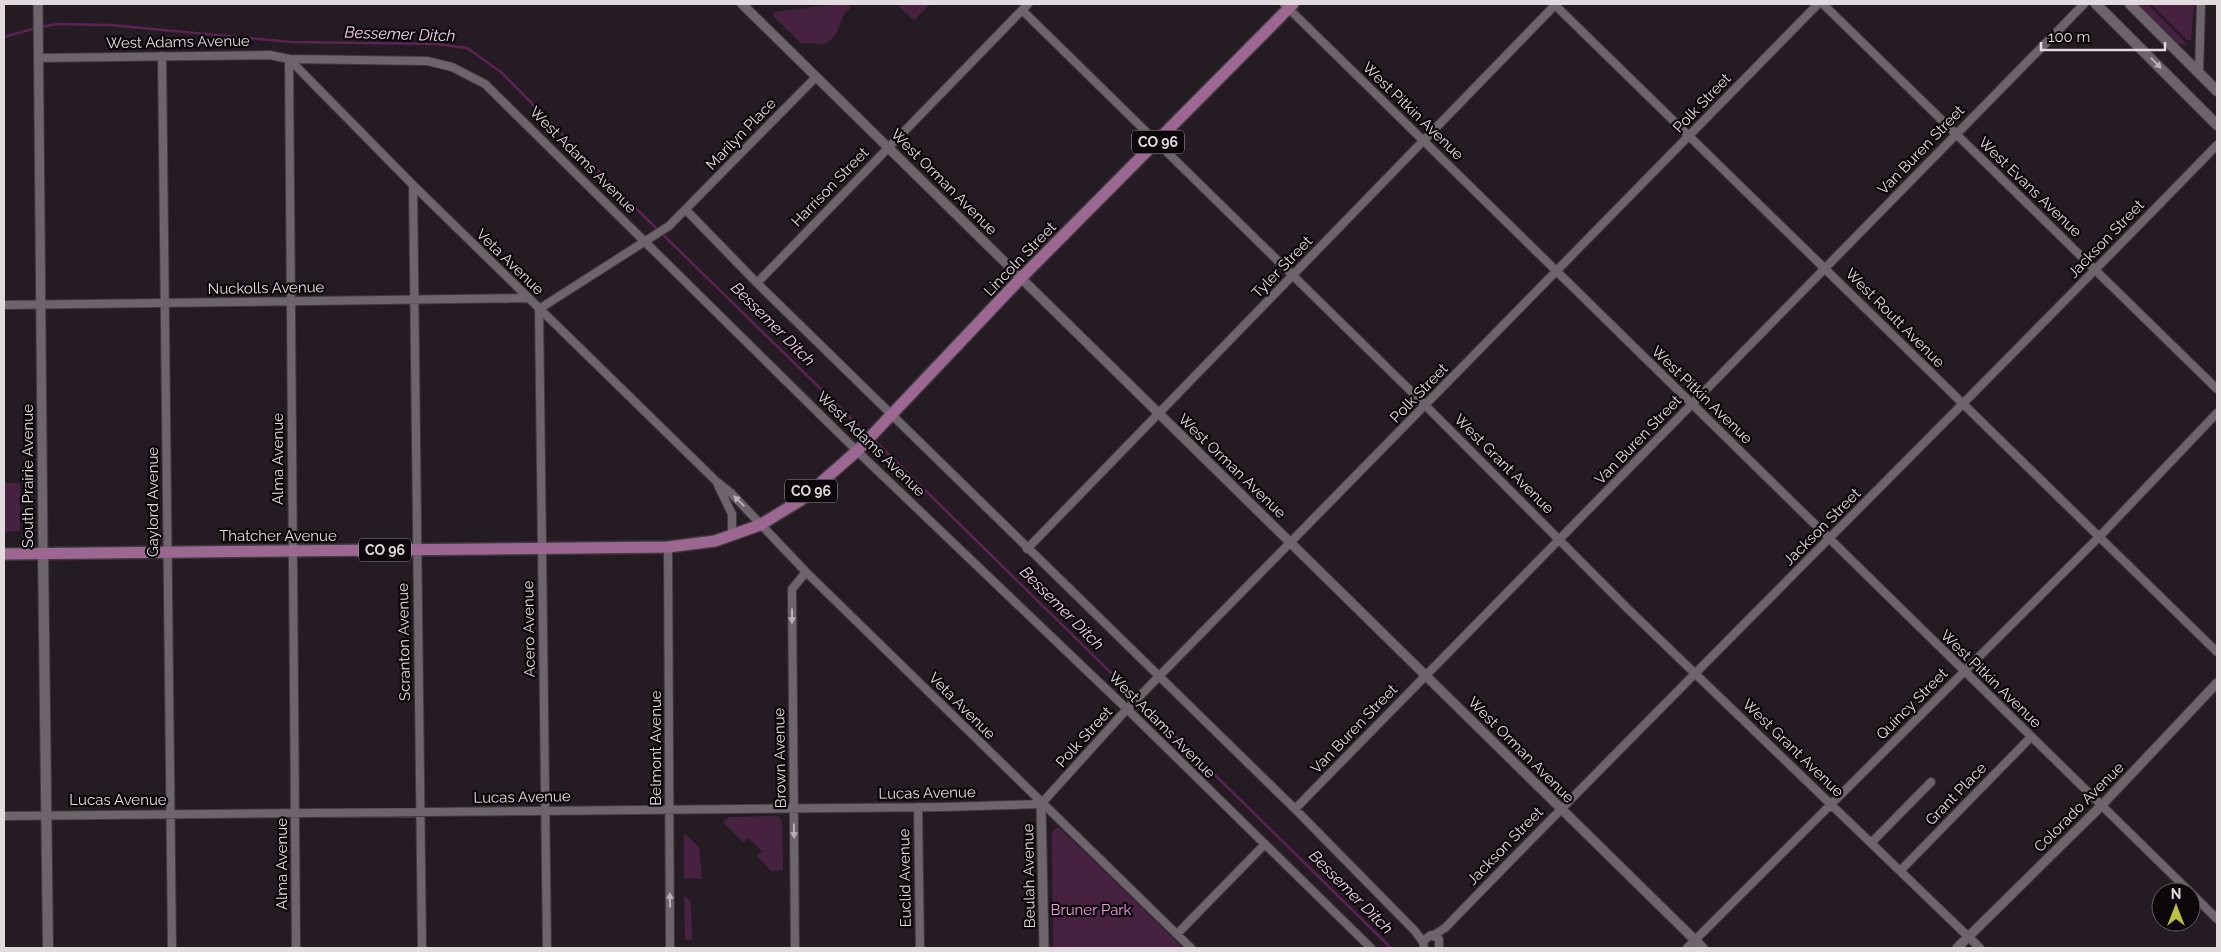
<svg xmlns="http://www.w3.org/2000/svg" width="2221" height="952" viewBox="0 0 2221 952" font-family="Raleway,sans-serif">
	<rect width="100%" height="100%" fill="#241c22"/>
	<path fill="#472240" d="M 838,4 L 849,4 L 850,8 C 836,20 844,32 825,44 L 801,43 L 773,16 L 774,12 Z
		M 902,4 L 930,4 L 914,20 L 899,7 Z
		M 2138,4 L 2147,4 L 2185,42 L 2186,45 L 2179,44 Z
		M 2151,4 L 2194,4 L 2191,40 L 2187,40 Z
		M 4,483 L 20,483 L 20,531 L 4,532 Z
		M 778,816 L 782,821 L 783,870 L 771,871 L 757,856 L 762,851 L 748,838 L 743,842 L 723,822 L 729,817 Z
		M 1056,828 L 1060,828 L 1183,948 L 1053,948 L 1052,832 Z
		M 684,833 L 699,847 L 702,879 L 684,878 Z
		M 684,894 L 691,902 L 692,940 L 685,940 Z"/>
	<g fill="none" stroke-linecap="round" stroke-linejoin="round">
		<path stroke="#5d2253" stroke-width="2.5" d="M 41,27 L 57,24 L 110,25 L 291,42 L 437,44 L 467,48 L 501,72 L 611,184 L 868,435
			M 4,37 L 36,28
			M 872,438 L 1391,948"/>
		<defs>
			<path id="minor" d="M 1284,4 L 2190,892
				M 1554,4 L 2217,652
				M 1823,4 L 2217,389
				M 1022,10 L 1425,405 L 1627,608 L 1980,948
				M 162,56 L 172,948
				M 38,58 L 270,55 L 289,59 L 427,61 L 452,67 L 485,84 L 857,451 L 1127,709 L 1371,948
				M 289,59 L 413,185 L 716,481 L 731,493 L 806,572 L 1191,948
				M 289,59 L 296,948
				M 2199,72 L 2201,4
				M 413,185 L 422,948
				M 686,210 L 757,283 L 1295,809 L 1415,931 L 1423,942
				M 757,283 L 1028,4
				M 4,305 L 528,298
				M 718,485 L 732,514 L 732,536
				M 668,547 L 670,948
				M 1027,549 L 1556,4
				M 918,807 L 920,948
				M 1295,809 L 2084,4
				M 4,816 L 946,807 L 1041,804 L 1127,709 L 1818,4
				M 1871,843 L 1931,782
				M 1900,871 L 2031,737
				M 2191,893 L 2217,919
				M 1177,934 L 1264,845
				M 1434,935 L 1445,928 C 1700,665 1962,408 2217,145
				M 547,948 L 539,309 L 669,226 L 816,77
				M 795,948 L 792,589 L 806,572
				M 1424,948 L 1423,941 L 1431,935 L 1439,939 L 1439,948
				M 1687,948 L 2099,537 L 2217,413"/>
			<path id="tertiary" d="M 38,4 L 43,553
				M 742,4 L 1703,948
				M 1041,804 L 1044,948
				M 1957,948 L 2101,806 L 2217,683"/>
			<path id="secondary" d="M 2096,4 L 2217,125
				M 2130,4 L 2217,91
				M 43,553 L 48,948"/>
			<path id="primary" d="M 4,554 L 668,547 L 715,541 L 760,525 L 801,500 L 857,451 L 1021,278 L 1293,4"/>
		</defs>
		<use href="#minor" stroke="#40393e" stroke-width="10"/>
		<use href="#tertiary" stroke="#40393e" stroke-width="11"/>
		<use href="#secondary" stroke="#40393e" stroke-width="12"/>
		<use href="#primary" stroke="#40393e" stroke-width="14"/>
		<use href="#minor" stroke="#6e646b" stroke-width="8"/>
		<use href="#tertiary" stroke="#6e646b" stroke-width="9"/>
		<use href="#secondary" stroke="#6e646b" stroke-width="10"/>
		<use href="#primary" stroke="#9c6891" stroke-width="11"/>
	</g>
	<defs><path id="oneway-solid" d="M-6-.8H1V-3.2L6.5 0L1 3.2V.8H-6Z" transform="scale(1.25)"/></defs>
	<g fill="#b9b1b6">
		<use href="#oneway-solid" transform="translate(2156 63) rotate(45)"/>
		<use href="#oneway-solid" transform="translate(739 501) rotate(-136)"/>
		<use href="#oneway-solid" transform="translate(792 616) rotate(90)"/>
		<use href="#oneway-solid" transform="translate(794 831) rotate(89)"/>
		<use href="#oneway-solid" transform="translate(670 900) rotate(-91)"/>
	</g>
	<g text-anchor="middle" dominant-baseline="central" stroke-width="4.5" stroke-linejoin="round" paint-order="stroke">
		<g fill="#0b070a" stroke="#a19b9f" stroke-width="1">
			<rect x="1132" y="130.5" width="52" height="23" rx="4"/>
			<rect x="785" y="479.5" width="52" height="23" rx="4"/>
			<rect x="359" y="538.5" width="52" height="23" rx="4"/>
		</g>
		<g font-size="14" font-weight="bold" fill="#e1dbdf">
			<text x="1158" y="142">CO 96</text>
			<text x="811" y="491">CO 96</text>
			<text x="385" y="550">CO 96</text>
		</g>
		<g font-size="15" fill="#e1dbdf" stroke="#0b070a">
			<text transform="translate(178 42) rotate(-1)">West Adams Avenue</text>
			<text transform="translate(1702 103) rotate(-46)">Polk Street</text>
			<text transform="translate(1413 111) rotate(44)">West Pitkin Avenue</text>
			<text transform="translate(741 134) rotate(-46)">Marilyn Place</text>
			<text transform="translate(1921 150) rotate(-46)">Van Buren Street</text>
			<text transform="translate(583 160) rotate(45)">West Adams Avenue</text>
			<text transform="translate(944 182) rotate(45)">West Orman Avenue</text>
			<text transform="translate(830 187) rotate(-46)">Harrison Street</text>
			<text transform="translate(2030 187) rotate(44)">West Evans Avenue</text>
			<text transform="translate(2106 239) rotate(-46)">Jackson Street</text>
			<text transform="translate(1020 259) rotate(-46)">Lincoln Street</text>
			<text transform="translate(510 262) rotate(44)">Veta Avenue</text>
			<text transform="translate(1282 267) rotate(-46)">Tyler Street</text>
			<text transform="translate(266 288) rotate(-1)">Nuckolls Avenue</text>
			<text transform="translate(1895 318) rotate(45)">West Routt Avenue</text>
			<text transform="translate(1419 393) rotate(-46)">Polk Street</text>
			<text transform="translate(1702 395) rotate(44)">West Pitkin Avenue</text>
			<text transform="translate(1638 440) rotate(-46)">Van Buren Street</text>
			<text transform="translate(871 444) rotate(44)">West Adams Avenue</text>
			<text transform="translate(278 459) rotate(-90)">Alma Avenue</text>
			<text transform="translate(1504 464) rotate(45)">West Grant Avenue</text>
			<text transform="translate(1232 466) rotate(44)">West Orman Avenue</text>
			<text transform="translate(28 476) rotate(-90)">South Prairie Avenue</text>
			<text transform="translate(153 502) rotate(-90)">Gaylord Avenue</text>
			<text transform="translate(1822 527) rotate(-45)">Jackson Street</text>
			<text x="278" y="536">Thatcher Avenue</text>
			<text transform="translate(529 629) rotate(-91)">Acero Avenue</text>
			<text transform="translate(404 642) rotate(-91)">Scranton Avenue</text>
			<text transform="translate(1991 679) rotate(44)">West Pitkin Avenue</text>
			<text transform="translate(1912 704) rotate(-45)">Quincy Street</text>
			<text transform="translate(962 706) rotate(45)">Veta Avenue</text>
			<text transform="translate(1162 725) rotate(45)">West Adams Avenue</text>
			<text transform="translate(1354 729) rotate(-46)">Van Buren Street</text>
			<text transform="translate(1084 737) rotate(-48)">Polk Street</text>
			<text transform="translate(656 748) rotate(-90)">Belmont Avenue</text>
			<text transform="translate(1793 748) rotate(44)">West Grant Avenue</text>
			<text transform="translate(1521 750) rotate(45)">West Orman Avenue</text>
			<text transform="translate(780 758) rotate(-91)">Brown Avenue</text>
			<text transform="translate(927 793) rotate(-1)">Lucas Avenue</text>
			<text transform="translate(1956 794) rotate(-46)">Grant Place</text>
			<text transform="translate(522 797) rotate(-1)">Lucas Avenue</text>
			<text x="118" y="800">Lucas Avenue</text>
			<text transform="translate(2079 807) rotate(-45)">Colorado Avenue</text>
			<text transform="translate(1505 846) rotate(-46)">Jackson Street</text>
			<text transform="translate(282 864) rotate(-90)">Alma Avenue</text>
			<text transform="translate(1029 876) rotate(-91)">Beulah Avenue</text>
			<text transform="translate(905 878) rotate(-91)">Euclid Avenue</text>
		</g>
		<g font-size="15" fill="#f59be2" stroke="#0b070a">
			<text x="1091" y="910">Bruner Park</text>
		</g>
		<g font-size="16" font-style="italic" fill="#f6d1ed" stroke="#0b070a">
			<text transform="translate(400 34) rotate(2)">Bessemer Ditch</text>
			<text transform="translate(773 324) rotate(45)">Bessemer Ditch</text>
			<text transform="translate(1062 608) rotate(45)">Bessemer Ditch</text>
			<text transform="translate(1351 892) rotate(45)">Bessemer Ditch</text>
		</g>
	</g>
	<rect width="2221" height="952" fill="none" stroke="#e1dbdf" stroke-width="10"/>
	<g transform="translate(2176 907)"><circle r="24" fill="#0b070a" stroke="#615c5f"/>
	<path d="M0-4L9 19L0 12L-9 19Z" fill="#bcbf44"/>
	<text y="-8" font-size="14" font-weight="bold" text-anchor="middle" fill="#e1dbdf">N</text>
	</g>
	<path d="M2041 42v8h124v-8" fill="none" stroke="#e1dbdf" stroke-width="2.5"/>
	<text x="2048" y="42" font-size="15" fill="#e1dbdf" stroke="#0b070a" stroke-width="4" paint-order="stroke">100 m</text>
</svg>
